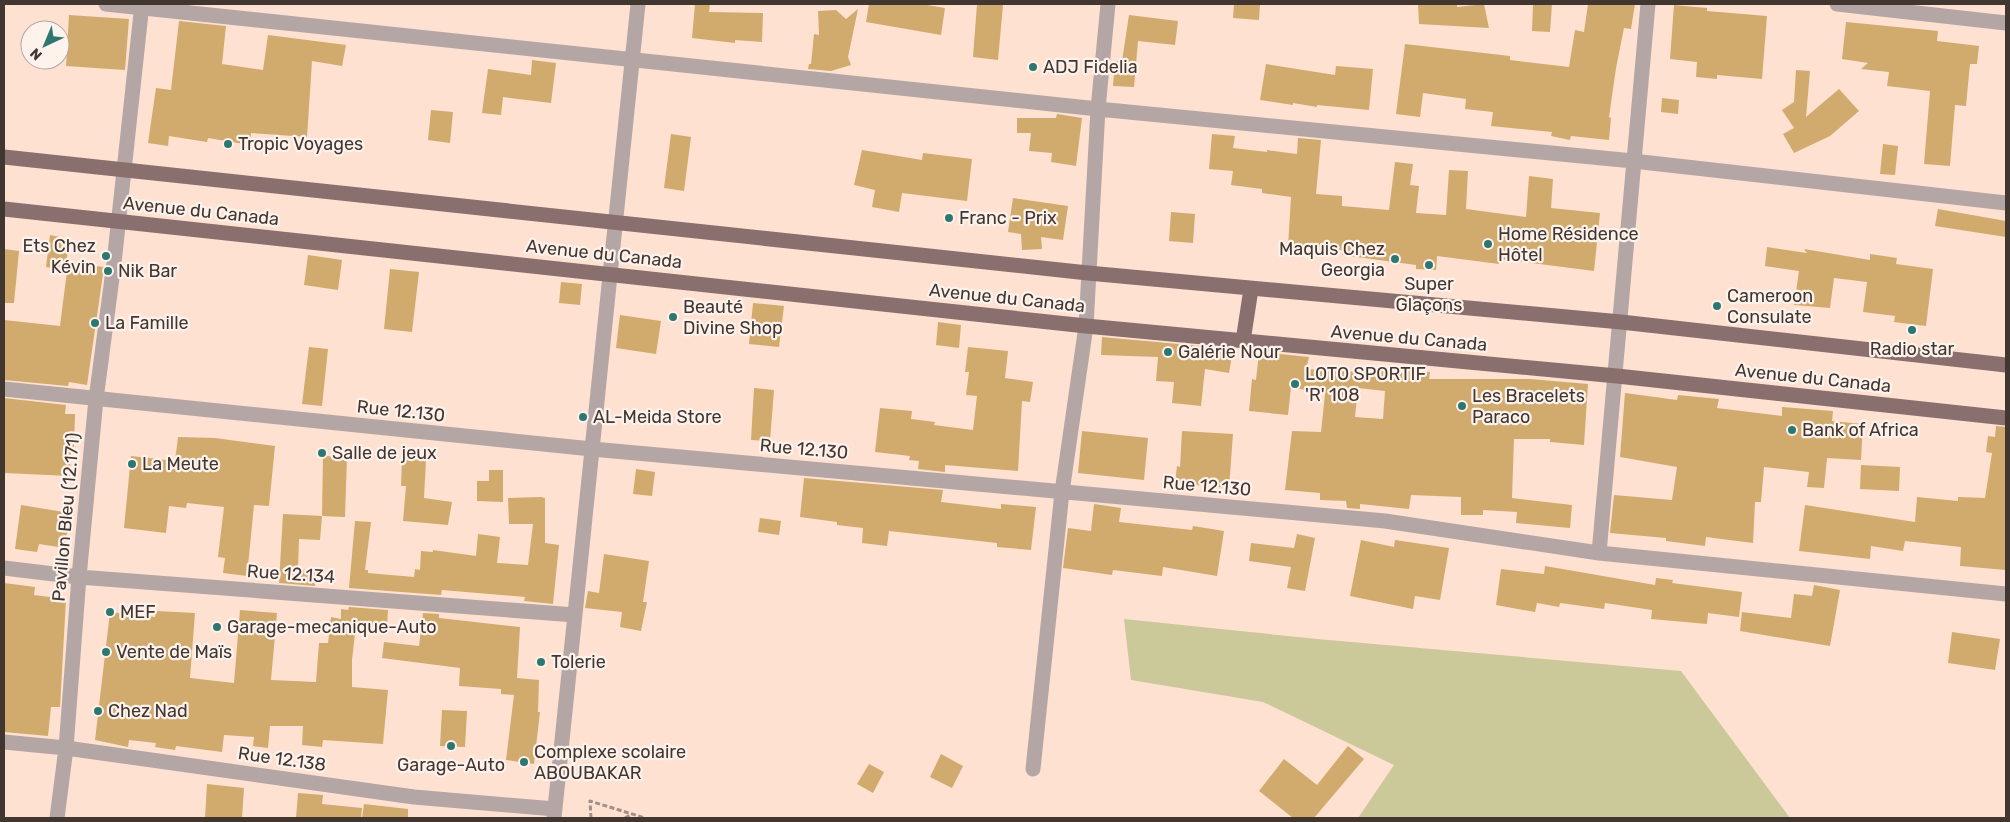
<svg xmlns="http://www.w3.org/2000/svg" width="2010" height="822" viewBox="0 0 2010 822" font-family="Rubik,sans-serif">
	<rect width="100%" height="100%" fill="#fee1d1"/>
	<path fill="#cbc99a" d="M 1124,619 L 1317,639 L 1681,671 L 1790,818 L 1358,818 L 1394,765 L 1263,702 L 1131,680 Z"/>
	<path fill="#d1ab6d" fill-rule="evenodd" d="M 695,4 L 710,4 L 709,12 L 763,13 L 762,42 L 735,40 L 735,43 L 692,38 Z
		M 869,4 L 921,4 L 945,8 L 941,35 L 866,22 Z
		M 977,4 L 1003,5 L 998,60 L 973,57 Z
		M 1234,4 L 1260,4 L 1259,20 L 1233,18 Z
		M 1418,4 L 1457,4 L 1457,7 L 1484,4 L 1489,28 L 1419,24 Z
		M 1533,4 L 1552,4 L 1550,32 L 1532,31 Z
		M 1588,4 L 1635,4 L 1631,29 L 1624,28 L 1616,68 L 1609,117 L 1611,118 L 1609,140 L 1571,136 L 1570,140 L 1551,136 L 1552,132 L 1491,126 L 1493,112 L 1465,109 L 1466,99 L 1423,93 L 1420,117 L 1396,114 L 1405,44 L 1510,56 L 1510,60 L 1569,67 L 1575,30 L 1584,32 Z
		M 1674,5 L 1707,8 L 1707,11 L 1767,16 L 1762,79 L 1717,75 L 1717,79 L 1696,77 L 1697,62 L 1670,59 Z
		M 858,9 L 848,57 L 851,65 L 831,71 L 808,69 L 809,64 L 811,64 L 814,34 L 819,35 L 818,11 L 836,10 L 846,19 Z
		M 69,15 L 129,19 L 125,70 L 66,66 Z
		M 1129,15 L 1178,21 L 1175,45 L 1138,41 L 1134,87 L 1113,86 L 1115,61 L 1122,61 Z
		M 179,21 L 226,26 L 222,64 L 263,70 L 268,35 L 346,45 L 342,66 L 312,61 L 307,137 L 251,133 L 250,145 L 208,138 L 207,142 L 169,136 L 168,146 L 148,143 L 156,88 L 171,90 Z
		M 1846,22 L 1938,31 L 1937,41 L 1979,46 L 1977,64 L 1970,64 L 1966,106 L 1955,105 L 1950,166 L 1924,164 L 1930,91 L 1887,86 L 1889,72 L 1861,69 L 1868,63 L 1842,59 Z
		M 532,60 L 556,63 L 551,103 L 503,97 L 501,115 L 482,113 L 488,69 L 531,75 Z
		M 1266,64 L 1335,75 L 1336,66 L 1373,69 L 1369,110 L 1317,105 L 1317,107 L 1293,103 L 1293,105 L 1260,100 Z
		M 1796,70 L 1810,71 L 1806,117 L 1839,89 L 1859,111 L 1830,136 L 1794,153 L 1783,134 L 1794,128 L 1782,110 L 1794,102 Z
		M 1662,98 L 1679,100 L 1678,114 L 1661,112 Z
		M 431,110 L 453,112 L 450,143 L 428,140 Z
		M 1057,114 L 1082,118 L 1076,166 L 1051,162 L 1052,153 L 1029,151 L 1031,133 L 1017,133 L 1017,118 L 1056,118 Z
		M 671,134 L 691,137 L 684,191 L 664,188 Z
		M 1212,134 L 1235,136 L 1233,148 L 1267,152 L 1267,150 L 1297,154 L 1298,138 L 1321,140 L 1316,194 L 1342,196 L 1342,206 L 1389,210 L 1395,162 L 1413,164 L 1410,185 L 1419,186 L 1416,213 L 1446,215 L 1449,170 L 1468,171 L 1466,209 L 1526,217 L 1529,176 L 1553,179 L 1551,208 L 1600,213 L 1594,271 L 1500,259 L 1499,264 L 1437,256 L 1436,270 L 1416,269 L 1416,265 L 1342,255 L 1342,250 L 1288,247 L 1291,197 L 1262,193 L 1262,189 L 1231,185 L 1233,171 L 1209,169 Z
		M 1883,144 L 1898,146 L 1895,175 L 1880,174 Z
		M 862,150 L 922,160 L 923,153 L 972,159 L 967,201 L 902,193 L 899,212 L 872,207 L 875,190 L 854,185 Z
		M 1013,198 L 1068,206 L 1063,240 L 1041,237 L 1042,249 L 1022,250 L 1021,234 L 1008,232 Z
		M 1938,209 L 2006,221 L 2006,237 L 1935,226 Z
		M 1171,212 L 1195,214 L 1193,243 L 1169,241 Z
		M 50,235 L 70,239 L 65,270 L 46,267 Z
		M 1767,247 L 1807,253 L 1804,249 L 1870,260 L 1870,254 L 1897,258 L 1896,264 L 1933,269 L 1926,326 L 1894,322 L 1895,316 L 1863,312 L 1867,282 L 1834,278 L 1830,308 L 1794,305 L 1799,271 L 1765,266 Z
		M 4,249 L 19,251 L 14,303 L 4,303 Z
		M 308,255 L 342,260 L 338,290 L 304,285 Z
		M 68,263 L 104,267 L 87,385 L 69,382 L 68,386 L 4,380 L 4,320 L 60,326 Z
		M 390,269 L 419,272 L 412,332 L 384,329 Z
		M 561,282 L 582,284 L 580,305 L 559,303 Z
		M 753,303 L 784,306 L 779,347 L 749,344 Z
		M 620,315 L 661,321 L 656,354 L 616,348 Z
		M 938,322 L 961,325 L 959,348 L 936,345 Z
		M 1102,337 L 1233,349 L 1229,373 L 1205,369 L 1201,406 L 1172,403 L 1174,382 L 1156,381 L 1158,357 L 1101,355 Z
		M 309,347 L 328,349 L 322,406 L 302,404 Z
		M 968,347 L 1008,351 L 1005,378 L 1033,382 L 1030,402 L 1022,401 L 1018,471 L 945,465 L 945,472 L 918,469 L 919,461 L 909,460 L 910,456 L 875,452 L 880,408 L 912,411 L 911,419 L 935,422 L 934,425 L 973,430 L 977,396 L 966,395 L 969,372 L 965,372 Z
		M 1259,352 L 1309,357 L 1306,369 L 1377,373 L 1377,370 L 1404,373 L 1404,370 L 1430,372 L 1429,379 L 1530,379 L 1588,384 L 1584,445 L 1550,442 L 1550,439 L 1514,439 L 1512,498 L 1572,505 L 1570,528 L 1516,523 L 1517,512 L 1483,510 L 1483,515 L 1461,515 L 1461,497 L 1411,495 L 1409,509 L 1360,504 L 1360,509 L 1347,508 L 1346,501 L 1320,500 L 1320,493 L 1285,490 L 1292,431 L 1321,432 L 1325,394 L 1291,387 L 1288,415 L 1249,411 L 1252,379 L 1256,380 ZM 1358,388 L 1385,391 L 1383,419 L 1355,417 Z
		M 754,388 L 774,390 L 770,441 L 751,440 Z
		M 1625,393 L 1677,400 L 1678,395 L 1719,399 L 1717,408 L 1782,416 L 1782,407 L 1833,411 L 1832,421 L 1863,424 L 1861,460 L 1827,458 L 1824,488 L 1807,487 L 1809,472 L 1764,467 L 1761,502 L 1755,502 L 1753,543 L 1706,537 L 1705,546 L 1666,541 L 1666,538 L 1610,533 L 1614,495 L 1672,500 L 1677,467 L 1620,457 Z
		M 4,398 L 66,405 L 65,414 L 75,414 L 74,447 L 71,447 L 70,476 L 4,473 Z
		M 1996,426 L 2006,427 L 2006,570 L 1960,566 L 1961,547 L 1905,541 L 1903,551 L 1871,546 L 1870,559 L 1799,551 L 1805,505 L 1915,522 L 1917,497 L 1958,501 L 1958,497 L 1985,498 L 1992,453 L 1986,452 L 1988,436 L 1995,437 Z
		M 1082,431 L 1148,438 L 1144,480 L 1078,473 Z
		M 1182,431 L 1233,434 L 1229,488 L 1175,483 L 1177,466 L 1180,467 Z
		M 178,437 L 215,438 L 275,446 L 269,506 L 254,505 L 247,576 L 223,573 L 225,558 L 218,557 L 224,507 L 187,503 L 186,508 L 169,506 L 166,533 L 124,528 L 131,456 L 175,461 Z
		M 323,456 L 347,457 L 345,517 L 322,516 Z
		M 402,458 L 426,460 L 424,498 L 452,502 L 448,525 L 403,521 L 406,486 L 401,486 Z
		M 1861,465 L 1900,467 L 1899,491 L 1860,489 Z
		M 636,469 L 655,472 L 652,496 L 633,494 Z
		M 489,470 L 503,470 L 503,502 L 477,501 L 477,481 L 489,481 Z
		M 804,478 L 943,490 L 941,502 L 1001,509 L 1001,504 L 1036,507 L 1031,550 L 997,547 L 997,543 L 889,531 L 887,546 L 862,543 L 863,528 L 837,525 L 837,522 L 800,517 Z
		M 541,497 L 545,498 L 545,543 L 559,545 L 553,604 L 524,601 L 525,597 L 442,590 L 441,595 L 349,588 L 355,521 L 371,522 L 365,570 L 368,570 L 368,573 L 414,577 L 415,569 L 420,570 L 421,551 L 433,552 L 433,550 L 476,556 L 478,534 L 500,537 L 497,563 L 528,565 L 533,524 L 509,524 L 508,498 Z
		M 1094,504 L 1121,508 L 1119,522 L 1192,530 L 1193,526 L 1224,531 L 1217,576 L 1163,567 L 1162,576 L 1113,570 L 1112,575 L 1063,568 L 1068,528 L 1091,531 Z
		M 21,505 L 70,513 L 65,548 L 39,544 L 37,552 L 15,549 Z
		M 283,514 L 322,516 L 320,540 L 299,539 L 298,569 L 316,571 L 315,586 L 279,583 Z
		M 760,518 L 781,521 L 779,535 L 758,532 Z
		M 1297,534 L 1315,538 L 1305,591 L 1287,588 L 1291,567 L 1249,561 L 1251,543 L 1294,548 Z
		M 1361,540 L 1394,547 L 1395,540 L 1449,548 L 1440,600 L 1415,596 L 1413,609 L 1350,596 Z
		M 604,554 L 649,561 L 643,602 L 647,602 L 641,631 L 620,627 L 622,612 L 585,608 L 588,591 L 599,593 Z
		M 1545,566 L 1655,585 L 1656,578 L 1673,580 L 1672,583 L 1742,592 L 1739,617 L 1708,613 L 1707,624 L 1651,619 L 1652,610 L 1605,603 L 1604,609 L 1560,603 L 1559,607 L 1537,603 L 1535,612 L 1496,605 L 1501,569 L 1544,574 Z
		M 4,583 L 35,587 L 34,595 L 66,599 L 60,707 L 51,707 L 48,736 L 4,732 Z
		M 1814,585 L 1840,590 L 1830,646 L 1740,631 L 1742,612 L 1791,618 L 1794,594 L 1812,596 Z
		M 349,607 L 388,610 L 387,628 L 356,625 L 352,660 L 352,687 L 388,690 L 383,744 L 323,740 L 322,747 L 302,745 L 303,726 L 270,726 L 268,748 L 253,746 L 254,737 L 224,735 L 222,752 L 176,746 L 175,750 L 155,747 L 156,743 L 129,740 L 128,747 L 95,740 L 110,612 L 155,617 L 156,611 L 195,613 L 190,678 L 234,683 L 240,610 L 277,613 L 271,680 L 316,682 L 319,643 L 328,643 L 331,617 L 341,619 L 341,609 L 348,610 Z
		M 423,613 L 439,614 L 439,618 L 520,627 L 517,678 L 539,680 L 538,712 L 540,712 L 534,764 L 506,760 L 514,695 L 501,694 L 501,689 L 459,686 L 460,668 L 382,658 L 384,642 L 419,646 Z
		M 1952,632 L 2000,639 L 1995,670 L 1948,663 Z
		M 442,710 L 467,711 L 465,747 L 440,746 Z
		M 1348,746 L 1364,759 L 1314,818 L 1293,818 L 1259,791 L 1284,759 L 1317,785 Z
		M 941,754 L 963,766 L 952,788 L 930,777 Z
		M 869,764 L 884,772 L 873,793 L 857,784 Z
		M 207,784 L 244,788 L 242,818 L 205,818 Z
		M 298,793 L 323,795 L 322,804 L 362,808 L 361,818 L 296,818 Z
		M 364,804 L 408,809 L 408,818 L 362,818 Z"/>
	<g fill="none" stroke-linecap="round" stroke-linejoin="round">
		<path stroke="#a49084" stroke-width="3" stroke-dasharray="5 2.5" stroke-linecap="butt" d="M 591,818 L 590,801 L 645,818
			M 625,818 L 632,814"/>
		<path stroke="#b4a6a4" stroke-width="15" d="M 106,4 L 1098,109 L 1633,161 L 2006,203
			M 1837,4 L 2006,23
			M 4,389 L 592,449 L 1385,521 L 1599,553 L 2006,594
			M 1599,553 L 1648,4
			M 4,568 L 79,577 L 575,615
			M 4,742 L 66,748 L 414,797 L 555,809
			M 1033,769 L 1062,492 L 1086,326 L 1098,109 L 1108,4
			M 57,818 L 66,748 L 79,577 L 96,399 L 114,263 L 142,4
			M 554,818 L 638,4"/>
		<path stroke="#896f6d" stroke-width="15" d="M 4,157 L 1088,273 L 1621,322 L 2006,365
			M 4,209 L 1086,326 L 1617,376 L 2006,418
			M 1243,341 L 1251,289"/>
	</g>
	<g fill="#2e7670" stroke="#fef2ec" stroke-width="2">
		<circle cx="1033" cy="67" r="5"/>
		<circle cx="228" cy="144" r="5"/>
		<circle cx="949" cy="218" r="5"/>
		<circle cx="1488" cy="244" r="5"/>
		<circle cx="106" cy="256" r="5"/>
		<circle cx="1395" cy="259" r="5"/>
		<circle cx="1429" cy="265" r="5"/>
		<circle cx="108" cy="271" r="5"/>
		<circle cx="1717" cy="306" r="5"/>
		<circle cx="673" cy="317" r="5"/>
		<circle cx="95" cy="323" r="5"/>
		<circle cx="1912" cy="330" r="5"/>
		<circle cx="1168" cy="352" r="5"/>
		<circle cx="1295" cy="384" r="5"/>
		<circle cx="1462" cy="406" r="5"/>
		<circle cx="583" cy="417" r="5"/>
		<circle cx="1792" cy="430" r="5"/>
		<circle cx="322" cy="453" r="5"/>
		<circle cx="132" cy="464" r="5"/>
		<circle cx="110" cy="612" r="5"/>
		<circle cx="217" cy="627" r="5"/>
		<circle cx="106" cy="652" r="5"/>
		<circle cx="541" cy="662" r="5"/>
		<circle cx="98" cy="711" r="5"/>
		<circle cx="451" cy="746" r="5"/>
		<circle cx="524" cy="762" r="5"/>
	</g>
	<g text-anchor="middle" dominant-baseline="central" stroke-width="4.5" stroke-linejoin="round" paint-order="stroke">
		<g font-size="18" fill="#413630" stroke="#fef2ec" text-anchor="start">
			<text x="1043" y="67">ADJ Fidelia</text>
			<text x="238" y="144">Tropic Voyages</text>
			<text x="959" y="218">Franc - Prix</text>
			<text x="1498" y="234">Home Résidence<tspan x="1498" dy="21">Hôtel</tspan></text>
			<text x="96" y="246" text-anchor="end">Ets Chez<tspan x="96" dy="21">Kévin</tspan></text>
			<text x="1385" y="249" text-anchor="end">Maquis Chez<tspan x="1385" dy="21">Georgia</tspan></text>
			<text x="118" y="271">Nik Bar</text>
			<text x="1429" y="284" text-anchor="middle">Super<tspan x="1429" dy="21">Glaçons</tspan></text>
			<text x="1727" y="296">Cameroon<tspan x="1727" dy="21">Consulate</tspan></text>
			<text x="683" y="307">Beauté<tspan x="683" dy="21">Divine Shop</tspan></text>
			<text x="105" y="323">La Famille</text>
			<text x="1912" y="349" text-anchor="middle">Radio star</text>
			<text x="1178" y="352">Galérie Nour</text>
			<text x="1305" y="374">LOTO SPORTIF<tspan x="1305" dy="21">'R' 108</tspan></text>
			<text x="1472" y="396">Les Bracelets<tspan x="1472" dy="21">Paraco</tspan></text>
			<text x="593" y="417">AL-Meida Store</text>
			<text x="1802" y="430">Bank of Africa</text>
			<text x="332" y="453">Salle de jeux</text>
			<text x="142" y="464">La Meute</text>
			<text x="120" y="612">MEF</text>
			<text x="227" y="627">Garage-mecanique-Auto</text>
			<text x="116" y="652">Vente de Maïs</text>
			<text x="551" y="662">Tolerie</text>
			<text x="108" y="711">Chez Nad</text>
			<text x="534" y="752">Complexe scolaire<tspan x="534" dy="21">ABOUBAKAR</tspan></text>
			<text x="451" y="765" text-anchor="middle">Garage-Auto</text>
		</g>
		<g font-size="18" fill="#413630" stroke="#fef2ec">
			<text transform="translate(201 211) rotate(6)">Avenue du Canada</text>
			<text transform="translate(604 254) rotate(6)">Avenue du Canada</text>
			<text transform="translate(1007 298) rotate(6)">Avenue du Canada</text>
			<text transform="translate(1409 338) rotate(5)">Avenue du Canada</text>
			<text transform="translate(1813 378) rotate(6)">Avenue du Canada</text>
			<text transform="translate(401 411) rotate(6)">Rue 12.130</text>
			<text transform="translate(804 449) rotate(5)">Rue 12.130</text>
			<text transform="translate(1207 486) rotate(5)">Rue 12.130</text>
			<text transform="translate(66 517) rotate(-85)">Pavillon Bleu (12.171)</text>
			<text transform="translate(291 574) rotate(4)">Rue 12.134</text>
			<text transform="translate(282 759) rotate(8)">Rue 12.138</text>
		</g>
	</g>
	<rect width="2010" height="822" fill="none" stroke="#413630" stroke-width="10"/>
	<g transform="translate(45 45) rotate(224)"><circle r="24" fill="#fef2ec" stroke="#b2a7a1"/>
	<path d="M0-4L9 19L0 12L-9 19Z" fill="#2e7670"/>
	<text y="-8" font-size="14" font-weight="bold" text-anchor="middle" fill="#413630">N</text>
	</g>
</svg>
